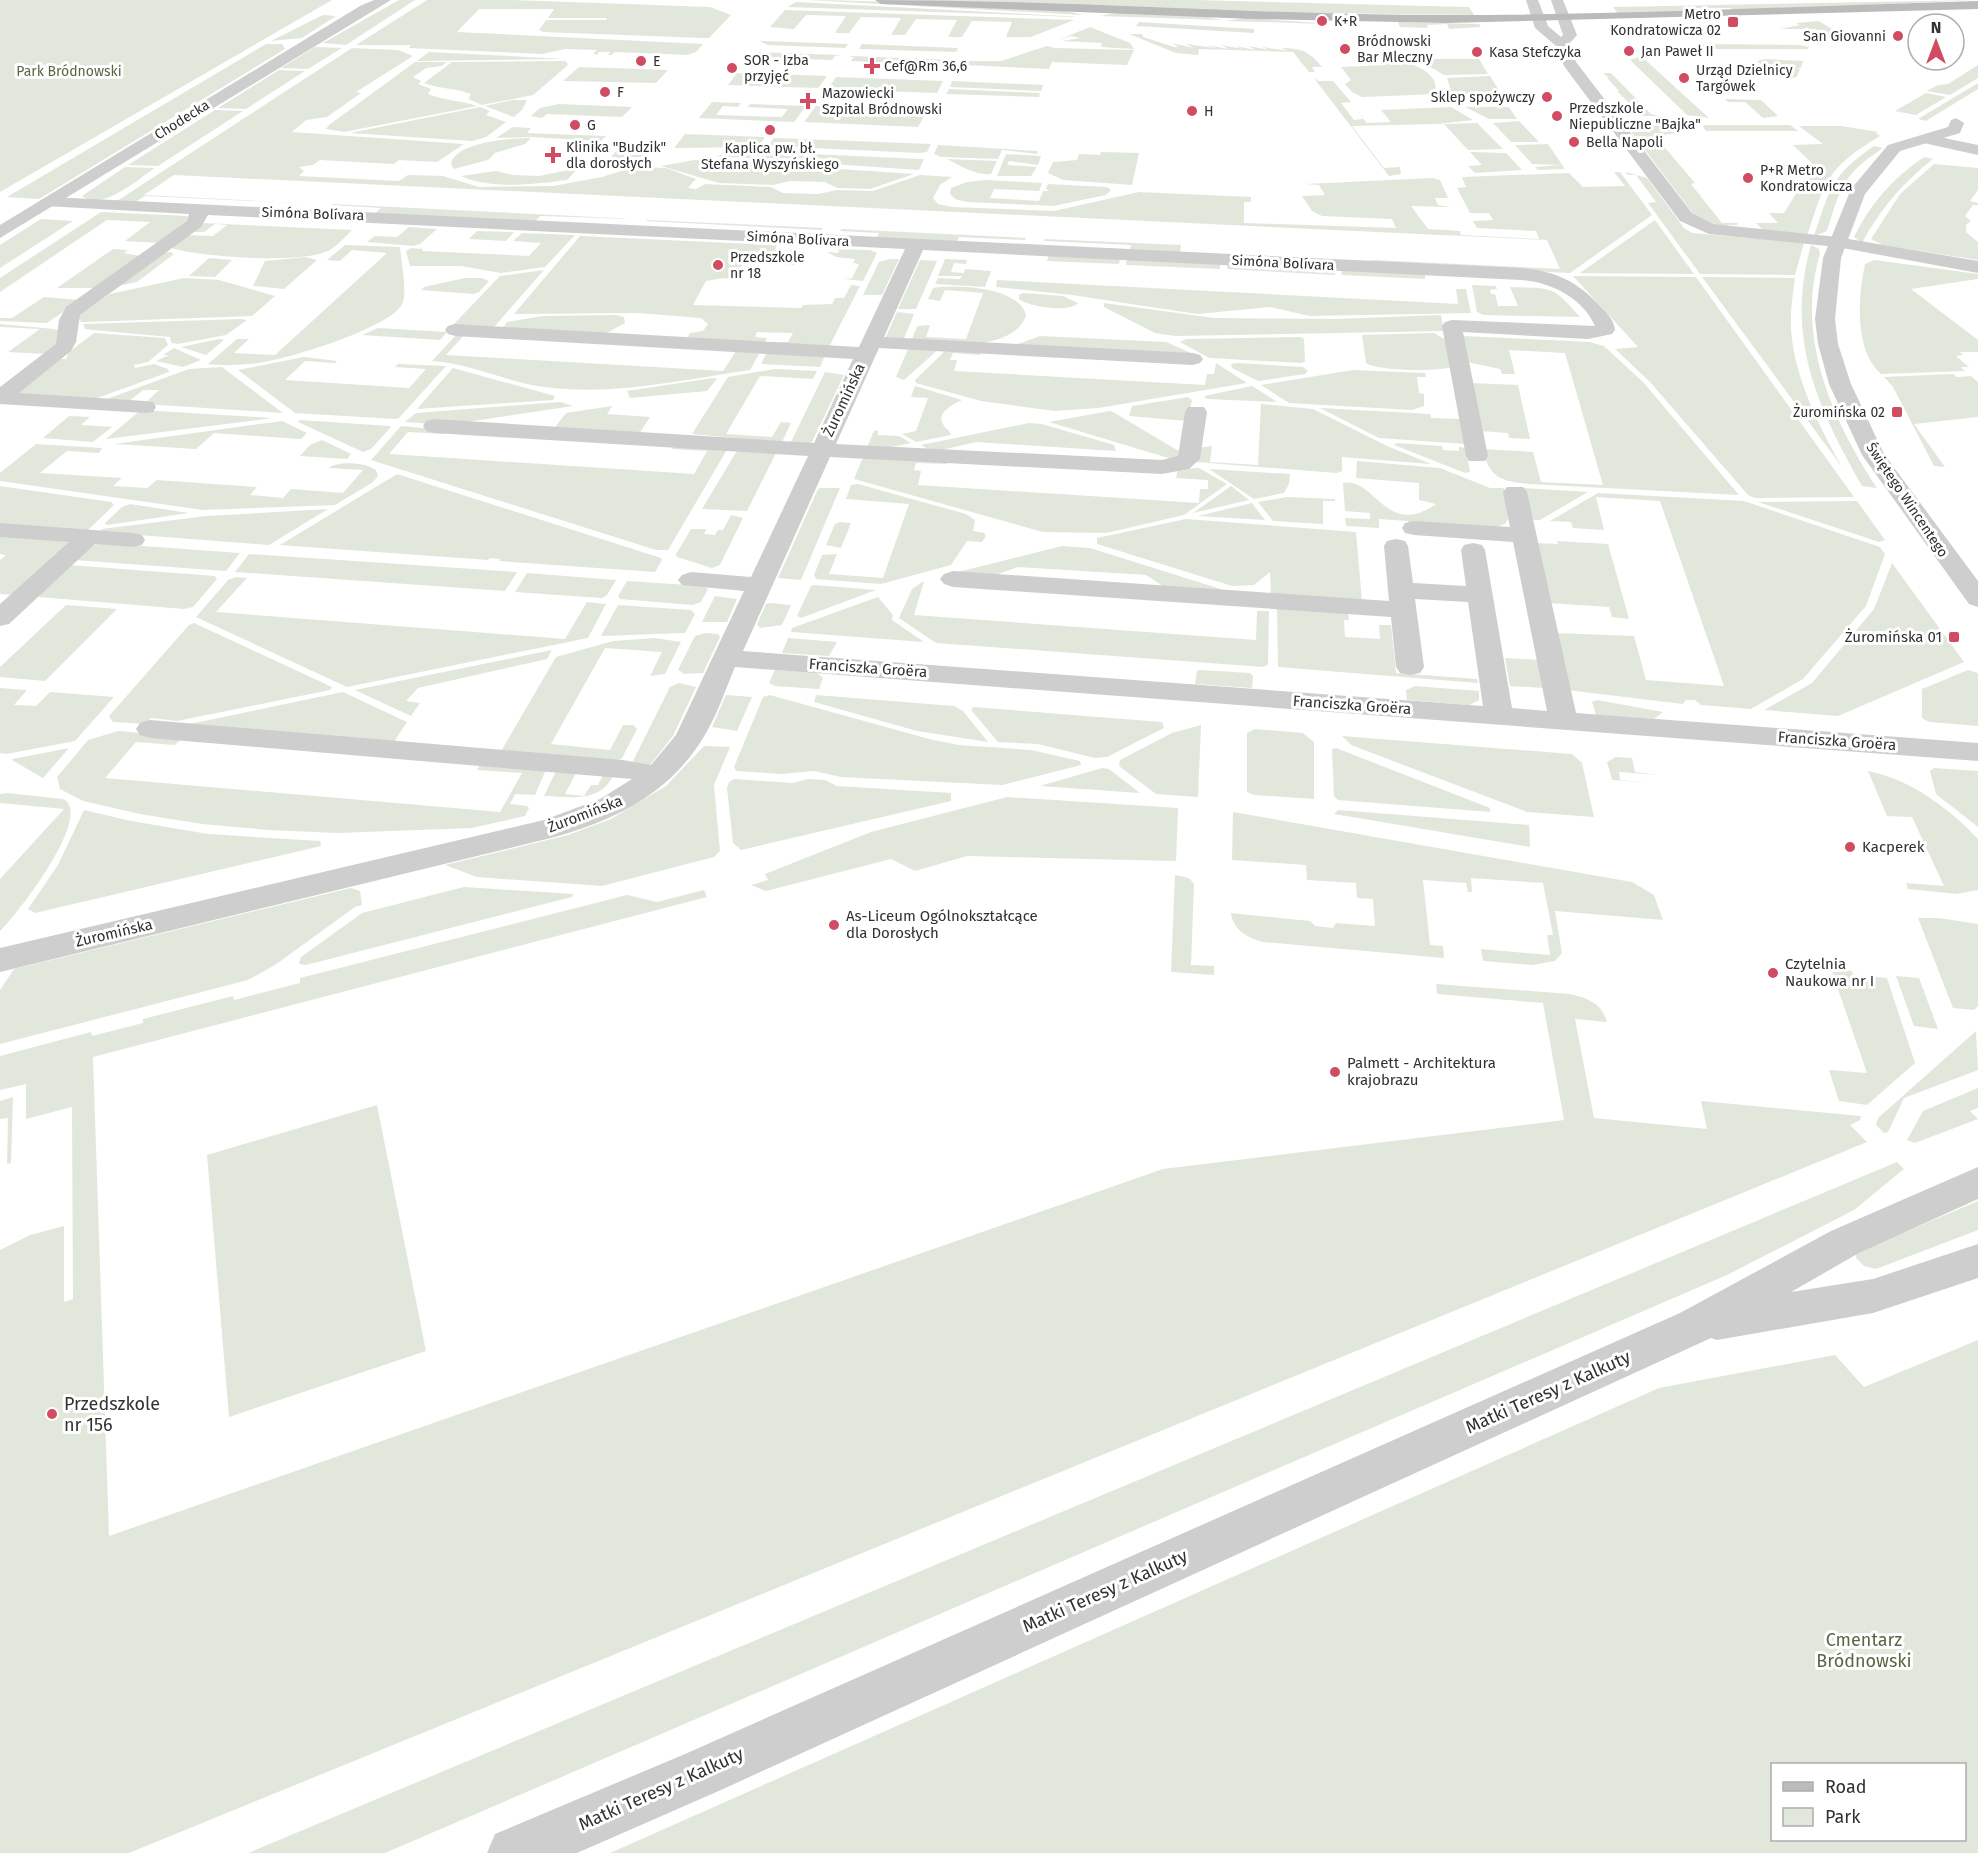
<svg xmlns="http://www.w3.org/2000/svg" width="1978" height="1853" viewBox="0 0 1978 1853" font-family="'Fira Sans',sans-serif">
	<rect width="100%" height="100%" fill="#fff"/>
	<path fill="#e2e7dc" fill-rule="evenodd" d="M 0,0 L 332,0 L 0,192 Z
		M 399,0 L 415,0 L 346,45 L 323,43 Z
		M 427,0 L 512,0 L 710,7 L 731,15 L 709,38 L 703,38 L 544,32 L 539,30 L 546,20 L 606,20 L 607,18 L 548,18 L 554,9 L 479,9 L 457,32 L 703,44 L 696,52 L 687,55 L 615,52 L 611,55 L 607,55 L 611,52 L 599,52 L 597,54 L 599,55 L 593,54 L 597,50 L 565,49 L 542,54 L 409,48 L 411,45 L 356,45 Z
		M 807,0 C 894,0 981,8 1067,11 L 1083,15 Z
		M 906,0 L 1195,0 L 1469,7 L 1474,15 L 1225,12 Z
		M 1978,0 L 1734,11 L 1731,8 L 1706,8 L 1710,12 L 1619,15 L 1613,7 Z
		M 796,2 L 1084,17 L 787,7 Z
		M 785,10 L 1074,20 L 1031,37 L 1006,37 L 1012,22 L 972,21 L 962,37 L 948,37 L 957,20 L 916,19 L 905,35 L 891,35 L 901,18 L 861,17 L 849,33 L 835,33 L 846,16 L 806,15 L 794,29 L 770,27 Z
		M 1116,13 L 1203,16 L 1221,20 L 1100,16 Z
		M 323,15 L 336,16 L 302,38 L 271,41 Z
		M 1245,18 L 1336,24 L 1226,21 Z
		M 1819,21 L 1845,37 L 1833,37 L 1815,29 L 1780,29 L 1800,25 L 1796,23 Z
		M 1139,22 L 1254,29 L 1254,33 L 1136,26 Z
		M 1398,22 L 1479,24 L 1481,27 L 1449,29 L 1447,24 L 1427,25 L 1428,28 L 1400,27 Z
		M 1090,27 L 1130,43 L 1134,49 L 1101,47 L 1102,43 L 1062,41 L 1080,38 L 1071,36 L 1058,40 Z
		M 1129,34 L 1142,34 L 1143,37 L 1174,47 L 1179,47 L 1171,43 L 1194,48 L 1186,44 L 1216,48 L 1207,45 L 1229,49 L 1221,45 L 1243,49 L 1235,46 L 1256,50 L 1248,46 L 1270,50 L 1262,47 L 1289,51 L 1281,48 C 1301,48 1309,51 1322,67 L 1312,67 L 1315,72 L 1309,72 L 1293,52 L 1199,49 L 1198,55 L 1176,53 Z
		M 759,41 L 760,41 L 848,44 L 845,48 L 768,45 Z
		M 266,44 L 282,44 L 285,49 L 39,199 L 7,197 Z
		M 862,44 L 958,48 L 956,52 L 859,49 Z
		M 1701,44 L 1799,45 L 1809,47 L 1808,49 L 1706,49 Z
		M 1047,46 L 1054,48 L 1134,50 L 1127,65 L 1052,62 L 1049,69 L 965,65 L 967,62 L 964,61 L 1001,61 Z
		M 315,47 L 342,48 L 308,69 L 281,68 Z
		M 352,48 L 398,50 L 413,56 L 356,92 L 361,93 L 327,117 L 306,120 L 292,132 L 464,144 L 437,162 L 399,160 L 394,164 L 320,160 L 313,165 L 299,167 L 304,171 L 299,176 L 399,181 L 408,175 L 443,176 L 479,187 L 553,186 L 602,177 L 634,167 L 666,168 L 696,179 L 688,188 L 696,189 L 705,184 L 771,187 L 783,193 L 818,194 L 837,190 L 873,191 L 920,175 L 952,177 L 940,185 L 933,198 L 938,204 L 953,207 L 1054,211 L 1139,192 L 1251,197 L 1251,202 L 1244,202 L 1244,223 L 1396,228 L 1392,219 L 1322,216 L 1312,211 L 1302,196 L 1325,195 L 1319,185 L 1305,184 L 1433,178 L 1440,180 L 1448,198 L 1435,198 L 1438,205 L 1452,207 L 1411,206 L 1428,229 L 1460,231 L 1461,235 L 1539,239 L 1536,231 L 1477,228 L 1473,221 L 1493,220 L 1489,213 L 1470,213 L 1457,188 L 1466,187 L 1462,177 L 1569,173 L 1583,187 L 1625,186 L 1614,172 L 1620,172 L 1652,215 L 1570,273 L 1355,263 L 1374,260 L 1560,269 L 1547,240 L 174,175 L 144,195 L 318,204 L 145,196 L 135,202 L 117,201 Z
		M 429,52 L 548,58 L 561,59 L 417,61 Z
		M 755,52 L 841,55 L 835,56 L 832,60 L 751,57 Z
		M 1641,56 L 1709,118 L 1687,115 L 1630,60 Z
		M 850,57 L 851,56 L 954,60 L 946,65 L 851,61 L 854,57 Z
		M 1384,59 C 1397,59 1426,66 1433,79 C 1436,83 1435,89 1437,94 L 1362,97 L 1352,92 L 1345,84 L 1351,80 L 1341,67 L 1387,65 Z
		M 1425,59 L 1479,59 L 1488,74 L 1444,75 L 1420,61 Z
		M 1765,59 L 1803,61 L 1801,68 L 1797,68 L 1800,69 L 1797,77 C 1779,82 1770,72 1757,61 Z
		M 565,61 L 568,64 L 567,66 L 533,95 L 482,105 L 468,99 L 471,94 C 455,88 439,89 424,83 L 452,62 Z
		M 415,62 L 447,62 L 442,66 L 426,68 L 413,77 L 421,81 L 418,84 L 431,89 L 428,94 C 445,101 460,100 477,106 L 344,132 L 326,129 L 329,125 Z
		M 1978,65 L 1978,78 L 1950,95 L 1927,91 L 1938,85 L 1948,84 Z
		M 579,67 L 668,70 L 656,83 L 563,81 Z
		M 279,70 L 305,71 L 246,109 L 218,108 Z
		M 737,73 L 827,76 L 818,88 L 728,85 Z
		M 1611,73 L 1651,114 L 1659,116 L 1637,116 L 1638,115 L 1626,103 L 1629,103 L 1617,91 L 1619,91 L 1607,78 L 1609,78 L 1603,73 Z
		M 1490,76 L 1500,92 L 1452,94 L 1447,78 Z
		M 836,77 L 943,81 L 937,93 L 828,89 Z
		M 1313,77 L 1318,81 L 1333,81 L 1351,102 L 1341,103 L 1354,120 L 1363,119 L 1355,109 L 1367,123 L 1391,122 L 1381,110 L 1451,107 L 1473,120 L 1438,124 L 1352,126 L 1384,168 L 1400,167 L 1401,174 L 1389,176 Z
		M 952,81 L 1043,85 L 1041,91 L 950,87 Z
		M 1978,83 L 1978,89 L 1926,121 L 1918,119 Z
		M 949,89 L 1040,93 L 1039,97 L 946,94 Z
		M 1926,93 L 1946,97 L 1916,115 L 1895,111 Z
		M 1725,99 L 1761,100 L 1778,116 L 1763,118 L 1745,102 L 1728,102 Z
		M 512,100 L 527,100 L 522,110 L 514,117 L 485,106 Z
		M 712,102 L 741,103 L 738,107 L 723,106 L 716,115 L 782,117 L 788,109 L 747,107 L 750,104 L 806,106 L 794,122 L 699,118 Z
		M 559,104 L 632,107 L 622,117 L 547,114 L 542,118 L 531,116 L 540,108 Z
		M 816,106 L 927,111 L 918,127 L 804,122 Z
		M 480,107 L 490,111 L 486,115 L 506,122 L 486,137 L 472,141 L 350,133 Z
		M 1465,107 L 1509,107 L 1517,119 L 1489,119 Z
		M 215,110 L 243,111 L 158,166 L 128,165 Z
		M 1519,121 L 1539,142 L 1540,142 L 1511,142 L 1493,123 Z
		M 1478,123 L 1478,124 L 1503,149 L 1468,150 L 1444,124 Z
		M 1639,125 C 1651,125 1670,122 1677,133 L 1655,136 L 1695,183 L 1691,184 L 1722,223 L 1738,223 L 1737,225 L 1713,225 L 1695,216 L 1629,129 Z
		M 1705,125 L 1790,125 L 1798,131 L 1706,131 L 1703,127 Z
		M 1799,126 L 1842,126 L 1878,132 L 1876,133 L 1880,136 C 1827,168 1826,179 1807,236 L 1763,230 L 1756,223 L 1778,223 L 1769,213 L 1784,213 L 1809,173 L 1805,170 L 1819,170 L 1793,145 L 1823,144 Z
		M 513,127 L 531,128 L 527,133 L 606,136 L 601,141 L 530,137 L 496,138 Z
		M 685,134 L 765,137 L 759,146 L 753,147 L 674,148 Z
		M 531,138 L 525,144 L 495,153 L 488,160 L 454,169 L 451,165 C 453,142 513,138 531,138 Z
		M 774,138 L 931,144 L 927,152 L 920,153 L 768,146 Z
		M 1548,144 L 1565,169 L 1538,170 L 1535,167 L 1561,165 L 1532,164 L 1515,145 Z
		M 938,145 L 1038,151 L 1037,154 L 1002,150 L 998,159 L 941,157 L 934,154 Z
		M 621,146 L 639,148 L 646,153 L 633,161 L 607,161 Z
		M 1874,146 L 1883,148 C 1842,175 1841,187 1827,231 L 1814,236 C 1831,187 1830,177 1874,146 Z
		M 744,151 L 921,159 L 924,159 L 919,170 L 715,156 Z
		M 1101,152 L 1139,153 L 1132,185 L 1063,180 L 1048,173 L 1053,162 L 1077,160 L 1079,154 L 1100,155 Z
		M 1470,152 L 1506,153 L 1522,170 L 1475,173 L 1468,166 L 1482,165 Z
		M 1006,154 L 1041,156 L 1038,165 L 1009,161 L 1007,165 L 1037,167 L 1031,176 L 997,176 Z
		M 1924,157 L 1933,159 C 1902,184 1881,208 1862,243 L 1854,237 C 1870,204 1893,178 1924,157 Z
		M 947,159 L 997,161 L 991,174 C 976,176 961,166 947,159 Z
		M 694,160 L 706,160 L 914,174 L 870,189 L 837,188 L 825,182 L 790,181 L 773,185 L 719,183 L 661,166 Z
		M 1934,164 L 1978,168 L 1978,190 L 1970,201 L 1978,203 L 1978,205 L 1973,205 L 1965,216 L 1971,221 L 1966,225 L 1966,232 L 1978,242 L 1978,260 L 1883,245 L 1871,239 L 1900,194 Z
		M 125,167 L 155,168 C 138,179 102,212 82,196 Z
		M 578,168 L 567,180 C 534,184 492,190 461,176 L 496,171 L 513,175 L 539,176 Z
		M 1625,172 L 1647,178 L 1684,228 L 1692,233 L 1804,243 L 1795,275 L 1700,274 L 1648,203 L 1656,202 L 1636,175 L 1628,175 Z
		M 987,180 L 1042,183 L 1039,191 L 994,189 L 990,198 L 1039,201 L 1043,191 L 1049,191 L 1046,189 L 1048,184 L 1107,187 L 1111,190 L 1106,195 L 1053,206 L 967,202 L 955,199 L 950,194 L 951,188 L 967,182 Z
		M 332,205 L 332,204 L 636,219 L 540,216 L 534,222 L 374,214 L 381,208 Z
		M 101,212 L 187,216 L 189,220 L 160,243 L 125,241 L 150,222 L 107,220 L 0,292 L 0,278 Z
		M 41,219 L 73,221 L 0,268 L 0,245 Z
		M 647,220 L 823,228 L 822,230 L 646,221 Z
		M 1655,220 L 1694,274 L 1580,273 Z
		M 203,223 L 352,230 C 345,237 336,247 328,251 C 300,264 201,257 171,248 L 187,235 L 213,236 L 227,225 L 215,224 L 204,232 L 190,232 Z
		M 409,227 L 437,229 L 420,244 L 413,246 L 367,242 L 375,236 L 397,237 Z
		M 842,229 L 1026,238 L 1025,240 L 959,237 L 956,243 L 876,239 L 879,233 L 840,231 Z
		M 477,231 L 514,232 L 506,241 L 469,239 Z
		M 522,233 L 575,235 L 545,267 L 501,273 L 461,266 L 410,266 L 406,251 L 411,248 L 423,249 L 422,251 L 529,256 L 541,243 L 513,241 Z
		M 580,236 L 777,245 L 775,250 L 796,251 L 794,253 L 798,255 L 779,255 L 776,258 L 799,260 L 796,265 L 767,264 L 770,260 L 747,258 L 732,279 L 723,278 L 706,281 L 693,305 L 801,308 L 803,305 L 832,304 L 835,298 L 844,298 L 851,285 L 860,286 L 828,349 L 769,346 L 771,342 L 788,342 L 793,333 L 757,332 L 755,337 L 767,338 L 763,345 L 685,341 L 690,333 L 703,331 L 708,324 L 701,318 L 638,313 L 514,314 Z
		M 1045,239 L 1181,245 L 1180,254 L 1130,251 L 1131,245 L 1044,241 Z
		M 345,245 L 400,247 C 401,261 407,290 403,302 C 395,327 285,360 258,363 C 243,365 223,366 208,364 L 237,339 L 249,339 L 234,353 L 275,355 L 387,253 L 352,250 L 340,261 L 327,260 Z
		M 1811,245 L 1819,249 L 1820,254 C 1795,336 1832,420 1877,488 L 1862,486 C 1817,407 1785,338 1811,245 Z
		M 113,249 L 128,250 L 124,253 L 141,256 L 96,288 L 57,288 Z
		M 826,249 L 870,250 L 877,253 L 863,281 L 845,279 L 852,278 L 859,264 L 853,263 L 855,259 L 836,257 L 827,252 L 838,253 L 840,249 Z
		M 170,252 L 174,254 L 137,282 L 118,286 L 163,253 Z
		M 1049,255 L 1120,259 L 1119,264 L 1047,261 Z
		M 305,257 L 317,260 L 284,289 L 253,286 L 265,261 Z
		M 209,258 L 232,260 L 215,277 L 189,276 Z
		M 890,259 L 899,259 L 882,295 L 863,295 L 879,262 Z
		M 945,259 L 967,260 L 966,264 L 954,263 L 951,272 L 964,273 L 965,269 L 991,271 L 985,287 L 935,284 L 938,278 L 960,279 L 962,276 L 938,276 Z
		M 1127,259 L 1220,264 L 1220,269 L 1126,265 Z
		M 920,260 L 937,261 L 916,309 L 898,309 Z
		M 1874,260 L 1978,274 L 1978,279 L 1911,289 L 1978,340 L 1978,352 L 1960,352 L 1963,355 L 1956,356 L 1969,367 L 1961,367 L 1965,371 L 1881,374 C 1854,350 1858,297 1865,264 Z
		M 1227,264 L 1335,269 L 1335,275 L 1227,269 Z
		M 544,270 L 494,327 L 453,325 L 500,276 Z
		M 1341,270 L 1425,274 L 1425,279 L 1342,275 Z
		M 1573,276 L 1696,277 L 1854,497 L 1755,498 L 1748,495 L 1650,382 L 1615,349 L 1638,347 Z
		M 1702,277 L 1795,278 C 1793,294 1790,311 1791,329 C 1794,377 1819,426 1842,467 Z
		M 184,278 L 219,280 L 275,296 L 252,316 L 85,322 L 81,322 L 78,316 L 110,294 Z
		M 465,278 L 482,278 L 489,281 L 479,292 L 473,294 L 421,290 L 424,287 Z
		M 997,280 L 1458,304 L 1456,289 L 1466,289 L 1471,313 L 1310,316 L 1270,307 L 1197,314 L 1072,295 L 996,287 Z
		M 1472,285 L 1496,286 L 1497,289 L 1490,290 L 1491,294 L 1495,294 L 1498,306 L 1518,306 L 1510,287 C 1553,289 1551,284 1580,317 L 1483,315 L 1477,312 Z
		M 933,288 C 956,284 1021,287 1026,316 C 1011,354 942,343 911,342 L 917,326 L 930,325 L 926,337 L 966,339 L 983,293 L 945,290 L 940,301 L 928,299 Z
		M 1023,293 L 1063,296 L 1078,303 C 1070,313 1028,307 1019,299 L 1019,295 Z
		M 44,297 L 80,300 L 47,323 L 0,321 L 0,318 L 12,318 Z
		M 1104,303 L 1214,318 L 1335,319 L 1441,315 L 1444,331 L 1175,336 L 1155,333 L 1104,307 Z
		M 897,312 L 914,314 L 903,341 L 885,339 Z
		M 616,315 L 624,317 L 625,323 L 605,334 L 503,328 L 507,322 L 543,316 Z
		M 241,319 L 247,320 L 226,335 L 178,344 L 171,343 L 170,337 L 93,330 L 85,329 L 83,324 Z
		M 0,324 L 54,329 L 60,331 L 59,343 L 47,354 L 8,352 L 40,329 L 0,327 Z
		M 378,328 L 447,332 L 440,340 L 362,335 Z
		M 94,333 L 165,338 L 168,345 L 148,362 L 134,365 L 135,368 L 154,364 L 168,369 L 169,372 L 89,401 L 14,396 L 61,359 L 66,359 L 69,352 Z
		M 458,333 L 466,333 L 446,355 L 723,371 L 738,348 L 760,352 L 750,370 C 682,380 613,396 544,387 C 506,382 470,363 432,361 Z
		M 1434,333 L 1446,340 L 1451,367 C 1438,372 1377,371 1366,363 L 1362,335 Z
		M 1040,336 L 1166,342 L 1200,357 L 1015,345 Z
		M 1465,336 L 1590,342 L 1604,346 L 1643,382 L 1739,495 L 1529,484 C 1501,481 1489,478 1483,449 L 1533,452 L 1541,482 L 1603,485 L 1565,353 L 1509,350 L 1515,374 L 1502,374 L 1500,369 L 1467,362 L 1462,337 Z
		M 1301,337 L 1304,339 L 1305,361 L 1302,363 L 1209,358 L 1180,342 L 1186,339 Z
		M 219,339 L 224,340 L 206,355 L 181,347 Z
		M 909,347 L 940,348 L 904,380 L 896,377 Z
		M 174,348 L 201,360 L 183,367 L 156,361 L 169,355 L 163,355 Z
		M 946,350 L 981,352 L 980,355 L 953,353 L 950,360 L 957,360 L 954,371 L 1205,385 L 1207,374 L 1214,374 L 1216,363 L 1247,383 L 1098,408 L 1054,411 L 981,401 L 916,383 L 915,380 Z
		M 767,352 L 825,355 L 820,367 L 761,364 Z
		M 304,357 L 337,361 L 335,363 L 305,361 L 285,380 L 409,388 L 426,369 L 395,367 L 398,364 L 446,366 L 399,418 L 395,419 L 295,413 L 238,370 Z
		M 1237,363 L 1303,367 L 1308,371 L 1305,374 L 1258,381 L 1232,368 L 1231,364 Z
		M 222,367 L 283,413 L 144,404 L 159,390 L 143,390 L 127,403 L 104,400 L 189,369 Z
		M 453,368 L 555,396 L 553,400 L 417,409 Z
		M 775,369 L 817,371 L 813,379 L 760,376 L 726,434 L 772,437 L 781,422 L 791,423 L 782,442 L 692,434 L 728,377 Z
		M 1353,370 L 1425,373 L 1426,377 L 1417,377 L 1419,393 L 1424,394 L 1424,406 L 1412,410 L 1289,403 L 1261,385 Z
		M 825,372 L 844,375 L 811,444 L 790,444 Z
		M 1953,374 L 1957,377 L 1971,376 L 1978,382 L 1978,417 L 1914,424 L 1945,467 L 1934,466 L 1893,387 L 1884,377 Z
		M 713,378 L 717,379 L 707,391 L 630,398 L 627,391 Z
		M 1471,383 L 1518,385 L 1530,439 L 1509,438 L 1508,433 L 1480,431 Z
		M 915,386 L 962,400 C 954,404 936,412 943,424 C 945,429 950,430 951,435 L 916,442 L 902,434 L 916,431 L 928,398 L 911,397 Z
		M 1252,386 L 1277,402 L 1207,399 L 1204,396 Z
		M 1188,397 L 1192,400 L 1187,421 L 1129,416 L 1132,406 Z
		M 560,402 L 573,406 L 447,425 L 405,422 L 416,413 Z
		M 1261,404 L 1313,409 L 1385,445 L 1431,464 L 1342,457 L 1342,471 L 1337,473 L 1196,462 L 1198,448 L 1212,446 L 1210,462 L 1258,465 Z
		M 612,406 L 607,414 L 650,417 L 637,437 L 552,431 L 566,413 Z
		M 1320,408 L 1430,414 L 1431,418 L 1460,419 L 1465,444 L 1379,438 Z
		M 141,410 L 273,418 L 106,439 Z
		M 1110,411 L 1113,412 L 1182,453 L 1175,460 L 1049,422 Z
		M 69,416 L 90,417 L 81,425 L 112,427 L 93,442 L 43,438 Z
		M 300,420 L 390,426 L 391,427 L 371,449 L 363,452 L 298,422 Z
		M 282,421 L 307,433 L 301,439 L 214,433 L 196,449 L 114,444 Z
		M 1029,423 L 1042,424 L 1114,445 L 1116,451 L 976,442 L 933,452 L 921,445 Z
		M 401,426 L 446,430 L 443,434 L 408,432 L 389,454 L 694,474 L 707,451 L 672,449 L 674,445 L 728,448 L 668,550 L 656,550 L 371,460 Z
		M 878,430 L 878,435 L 899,436 L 911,443 L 881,449 L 867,447 L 874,431 Z
		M 322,440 L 351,454 L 347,459 L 300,456 L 310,445 Z
		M 1397,443 L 1442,446 L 1443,450 L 1459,451 L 1459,447 L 1466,448 L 1470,472 L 1465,473 L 1394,445 Z
		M 36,444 L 102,448 L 99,453 L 67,451 L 40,473 L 122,478 L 113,486 L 147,488 L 157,480 L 257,487 L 250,495 L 283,498 L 291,489 L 343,493 L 363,470 L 329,468 C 338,460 367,463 376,470 L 378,476 L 373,482 L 335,505 L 203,510 L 0,481 L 0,473 Z
		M 738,449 L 776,453 L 747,511 L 702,509 Z
		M 864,455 L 948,460 L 947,464 L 916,463 L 914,470 L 921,471 L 918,485 L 1199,503 L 1200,489 L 1208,489 L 1208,480 L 1176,478 L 1178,469 L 1199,468 L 1227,484 L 1184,515 L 1106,533 L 1043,532 L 854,479 Z
		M 1357,461 L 1440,468 L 1490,488 L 1504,488 L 1510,516 L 1505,524 L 1496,527 L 1409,523 L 1408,521 L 1379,519 L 1379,528 L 1346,526 L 1345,518 L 1370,519 L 1370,513 L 1345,511 L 1343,483 C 1375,477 1386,539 1436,504 L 1419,500 L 1419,483 L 1356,478 Z
		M 1209,469 L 1290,474 L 1289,484 L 1284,493 L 1254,499 Z
		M 397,474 L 661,558 L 662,560 L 655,572 L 499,561 L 500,559 L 490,558 L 488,560 L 280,545 Z
		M 858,484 L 966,514 L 975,520 L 973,531 L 984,533 L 986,536 L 982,542 L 967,541 L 951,565 L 881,584 L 816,579 L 814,575 L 822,555 L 837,554 L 829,574 L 883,578 L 909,504 L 846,499 L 851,485 Z
		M 0,486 L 111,502 L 114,505 L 88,530 L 0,525 Z
		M 1231,486 L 1249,500 L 1193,513 Z
		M 821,488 L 840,488 L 801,580 L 778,578 L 818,489 Z
		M 1523,488 L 1588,492 L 1540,520 L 1530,520 Z
		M 1598,493 L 1744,501 L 1880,547 L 1885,554 L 1866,606 L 1803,679 L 1751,709 L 1701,705 L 1695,700 L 1686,700 L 1683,704 L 1567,690 L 1555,633 L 1634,636 L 1646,680 L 1724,686 L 1660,501 L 1596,497 L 1604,530 L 1573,528 L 1571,522 L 1550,521 Z
		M 1287,497 L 1335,499 L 1335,501 L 1323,501 L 1323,524 L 1273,521 L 1258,502 Z
		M 1857,501 L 1885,540 L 1879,542 L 1758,502 Z
		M 1252,503 L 1265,520 L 1198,516 Z
		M 130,504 L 189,513 L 107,525 L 105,523 L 122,507 Z
		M 328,509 L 269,545 L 99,532 L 102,529 L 206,516 Z
		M 731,515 L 743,518 L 720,565 L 712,568 L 677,557 L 676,554 L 691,529 L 706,529 L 704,534 L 715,535 L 718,530 L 723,530 Z
		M 1186,519 L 1356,532 L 1362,601 L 1271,595 L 1270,572 L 1254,585 L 1232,586 L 1097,544 L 1097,538 Z
		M 840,522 L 851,523 L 841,548 L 826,545 L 835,524 Z
		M 0,536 L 67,541 L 70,545 L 14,595 L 0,594 L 0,560 L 6,555 L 0,554 Z
		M 1557,541 L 1608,544 L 1629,619 L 1612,617 L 1609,607 L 1548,603 L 1535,543 L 1558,544 Z
		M 101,543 L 240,553 L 226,571 L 74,560 L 89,546 Z
		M 1062,546 L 1090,548 L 1227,591 L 1169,590 L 1146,575 L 1018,567 L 990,577 L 954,573 Z
		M 249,554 L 517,572 L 505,591 L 235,572 Z
		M 1892,563 L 1964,662 L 1838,716 L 1764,710 L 1812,683 L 1874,609 Z
		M 69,565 L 215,576 L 217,579 L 193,607 L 184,609 L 39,597 L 37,594 Z
		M 527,573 L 616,580 L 607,595 L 602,598 L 515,592 Z
		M 236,577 L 247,578 L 216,612 L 565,639 L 587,602 L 606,604 L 588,638 L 347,687 L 196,617 L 228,580 Z
		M 627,581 L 703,586 L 708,589 L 701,602 L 693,605 L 620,599 L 618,596 Z
		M 924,581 L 914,615 L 1256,640 L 1257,611 L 1269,611 L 1268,665 L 1263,667 L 936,643 L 899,618 L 912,589 Z
		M 811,586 L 815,585 L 876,590 L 801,618 L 797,616 Z
		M 715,596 L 737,599 L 727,622 L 702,622 Z
		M 878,597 L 893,615 L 892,620 L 924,642 L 791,632 L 792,628 Z
		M 770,603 L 791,605 L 782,625 L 760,628 L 757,624 L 766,604 Z
		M 66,605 L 117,609 L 45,681 L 0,677 L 0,667 Z
		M 618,605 L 691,610 L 695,614 L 685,633 L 601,636 Z
		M 1277,607 L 1348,611 L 1349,620 L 1344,620 L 1345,637 L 1380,639 L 1379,625 L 1391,625 L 1396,673 L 1477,679 L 1478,683 L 1278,667 Z
		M 194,623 L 332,687 L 330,690 L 177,721 L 151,718 L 146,724 L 113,722 L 109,716 L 189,625 Z
		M 705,633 L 718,634 L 720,637 L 703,673 L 684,674 L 678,670 L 695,636 Z
		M 655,638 L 681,642 L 665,674 L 650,676 L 662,652 L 605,648 L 551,744 L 610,750 L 623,725 L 633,725 L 637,729 L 622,758 L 611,763 L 500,753 L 556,657 L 613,641 Z
		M 788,638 L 837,642 L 829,656 L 782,653 Z
		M 552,650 L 547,659 L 418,688 L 406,701 L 420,703 L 411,716 L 355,690 Z
		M 1505,658 L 1539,660 L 1544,688 L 1510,686 Z
		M 775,670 L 817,673 L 823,678 L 819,689 L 775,686 L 769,683 Z
		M 1200,670 L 1250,673 L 1253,676 L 1252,688 L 1195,684 L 1197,671 Z
		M 1968,670 L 1978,673 L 1978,726 L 1929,722 L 1922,718 L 1922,689 Z
		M 679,683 L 696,687 L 673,736 L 650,765 L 638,767 L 633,761 L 670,687 Z
		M 1415,686 L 1479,691 L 1479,700 L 1469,705 L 1407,700 L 1406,690 Z
		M 0,688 L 27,690 L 14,705 L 36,706 L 50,692 L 114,697 L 75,741 L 6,754 L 0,753 Z
		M 343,692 L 407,722 L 392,745 L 175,727 Z
		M 726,695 L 752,697 L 737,731 L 712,727 Z
		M 770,695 L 929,739 L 959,745 L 1031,750 L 1080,761 L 1081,765 L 1002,785 L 841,777 L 814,771 L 782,774 L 736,771 L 734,767 L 763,697 Z
		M 816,695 L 954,706 L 963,711 L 988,742 L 917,731 L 814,702 Z
		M 1597,700 L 1663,712 L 1654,719 L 1596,715 L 1592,702 Z
		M 973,707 L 1162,722 L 1164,728 L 1107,757 L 1095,758 L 1038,744 L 998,742 L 971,710 Z
		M 1201,725 L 1198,797 L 1156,794 L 1119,766 L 1120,760 L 1172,733 Z
		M 1255,729 L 1303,733 L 1314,742 L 1314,799 L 1254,795 L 1247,792 L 1247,733 Z
		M 118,731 L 178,736 L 180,740 L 175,745 L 136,742 L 105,778 L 500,812 L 522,773 L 477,770 L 480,765 L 547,767 L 535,795 L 515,794 L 510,804 L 527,806 L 529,808 L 525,816 L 472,828 L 337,833 L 269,830 L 202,824 L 140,814 L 83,801 L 60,789 L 57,777 L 88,740 Z
		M 1342,736 L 1572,754 L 1582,763 L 1594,817 L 1527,812 L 1351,745 Z
		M 704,746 L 730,747 L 714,785 L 720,851 L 714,857 L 602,886 L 477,877 L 445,865 L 568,835 L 611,819 L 666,786 Z
		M 69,748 L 43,778 L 12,760 L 13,759 Z
		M 1336,748 L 1490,808 L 1490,812 L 1338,800 L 1334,796 L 1332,749 Z
		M 1616,757 L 1632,758 L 1635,772 L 1658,775 L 1619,772 L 1620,780 L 1650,783 L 1612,780 L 1607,762 Z
		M 1102,768 L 1109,769 L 1140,793 L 1040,786 Z
		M 1934,768 L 1978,771 L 1978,827 L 1936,794 L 1930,771 Z
		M 556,771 L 576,773 L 565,794 L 584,796 L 591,785 L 598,785 L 603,775 L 613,776 C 600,803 570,797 544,796 Z
		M 1868,771 C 1910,779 1950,809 1978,839 L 1978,890 L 1957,894 L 1908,889 L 1906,883 L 1944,886 L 1912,817 L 1887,816 Z
		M 734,779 L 793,783 L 808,779 L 825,780 L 837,786 L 951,793 L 951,801 L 741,850 L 733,843 L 727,788 L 729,782 Z
		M 7,793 L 63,799 C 95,814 17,915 0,931 L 0,879 L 64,809 L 0,803 L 0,794 Z
		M 1007,797 L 1178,808 L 1176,861 L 967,856 L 915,871 L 891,859 L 766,891 L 751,885 L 768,880 L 765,874 L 871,832 Z
		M 84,810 L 131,821 L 208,834 L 320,841 L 321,846 L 35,913 L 28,909 L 58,865 Z
		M 1338,810 L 1529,825 L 1530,847 L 1334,814 Z
		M 1233,812 L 1632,882 L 1654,895 L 1663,920 L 1555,911 L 1562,953 L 1555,961 L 1532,965 L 1483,961 L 1481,949 L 1550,955 L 1547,935 L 1553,935 L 1543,883 L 1471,878 L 1472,892 L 1468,892 L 1466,883 L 1423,880 L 1430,945 L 1443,946 L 1444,958 L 1263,942 C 1248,938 1233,930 1231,913 L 1310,921 L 1315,926 L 1333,928 L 1336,923 L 1375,926 L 1373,899 L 1357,898 L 1356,883 L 1307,880 L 1306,865 L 1232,860 Z
		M 1175,875 L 1189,878 L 1194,884 L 1191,965 L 1214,966 L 1214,975 L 1171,972 Z
		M 464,887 L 573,894 L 572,897 L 306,965 L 299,964 L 301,957 L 362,913 Z
		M 351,888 L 360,891 L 362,905 L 355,907 L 275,965 L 248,980 L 0,1044 L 0,990 L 14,969 Z
		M 704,890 L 707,897 L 93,1057 L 109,1536 L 1163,1169 L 1564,1120 L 1543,1003 L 1437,994 L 1436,984 L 1570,994 C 1587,998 1602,1003 1607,1022 L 1575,1019 L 1594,1118 L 1707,1129 L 1701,1101 L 1861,1116 L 1860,1120 L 1850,1125 L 1867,1142 L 129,1853 L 0,1853 L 0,1250 L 30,1235 L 64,1226 L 64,1302 L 73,1299 L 72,1107 L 26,1119 L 26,1084 L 0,1090 L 0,1056 L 91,1032 L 92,1036 L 143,1023 L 143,1019 L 233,996 L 234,1000 L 300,983 L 300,978 L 627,895 L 657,902 Z
		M 1918,918 L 1939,918 L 1978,924 L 1978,1006 L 1974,1010 L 1953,1008 Z
		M 1831,969 L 1852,971 L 1853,975 L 1887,978 L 1915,1063 L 1867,1105 L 1839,1101 L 1829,1070 L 1867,1073 Z
		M 1896,976 L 1919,978 L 1938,1029 L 1914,1026 Z
		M 1976,1031 L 1978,1070 L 1904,1098 L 1888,1132 L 1884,1133 L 1876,1125 L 1878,1118 Z
		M 1978,1088 L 1978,1108 L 1970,1111 L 1978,1119 L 1915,1143 L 1907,1140 L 1923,1111 Z
		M 13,1097 L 11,1163 L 7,1164 L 8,1118 L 0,1119 L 0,1101 Z
		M 377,1105 L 426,1351 L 229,1417 L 207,1155 Z
		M 1897,1162 L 1904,1169 L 1854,1210 L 1727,1275 L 385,1853 L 248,1853 Z
		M 1978,1201 L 1978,1230 L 1876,1269 L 1864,1266 L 1856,1258 L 1856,1253 Z
		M 1978,1340 L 1978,1853 L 610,1853 L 1659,1388 L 1835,1355 L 1864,1387 ZM 1772,1764 L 1964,1764 L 1964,1840 L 1772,1840 Z"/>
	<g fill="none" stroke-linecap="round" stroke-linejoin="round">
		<path fill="#cecece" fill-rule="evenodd" d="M 1526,0 L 1538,0 L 1548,26 L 1561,37 L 1563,35 L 1551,0 L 1563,0 L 1577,35 L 1569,44 L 1576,62 L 1692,213 L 1713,224 L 1837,237 L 1978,261 L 1978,273 L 1837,247 L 1709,234 L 1680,221 L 1564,66 L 1556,46 L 1535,28 Z
			M 1925,134 L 1978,145 L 1978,155 L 1919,142 L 1917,139 Z
			M 51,197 L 1521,268 C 1555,271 1577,281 1600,306 C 1607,313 1614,320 1615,330 L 1612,334 L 1588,339 L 1463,332 L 1488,456 L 1485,461 L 1469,461 L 1466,456 L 1442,326 L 1445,322 L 1452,320 L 1595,326 C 1582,297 1550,282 1521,280 L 923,250 L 884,337 L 1193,353 L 1200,355 L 1203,359 L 1200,363 L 1193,365 L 879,348 L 836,444 L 1162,460 L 1178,456 L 1185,412 L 1188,407 L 1204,407 L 1207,412 L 1200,459 L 1189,469 L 1162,474 L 830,457 L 743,651 L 1483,706 L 1468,602 L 1415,599 L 1424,667 L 1420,673 L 1410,675 L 1400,673 L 1396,667 L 1391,617 L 953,587 L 944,584 L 940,579 L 944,574 L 953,571 L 1389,601 L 1384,546 L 1387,541 L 1396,539 L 1405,541 L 1408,546 L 1413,583 L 1466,586 L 1461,550 L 1464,545 L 1473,543 L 1482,545 L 1485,550 L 1512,708 L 1547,711 L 1513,542 L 1414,535 L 1405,533 L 1402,528 L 1405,523 L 1414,521 L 1510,527 L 1503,492 L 1507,487 L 1523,487 L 1527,492 L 1576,713 L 1978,743 L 1978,761 L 735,667 C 725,690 717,716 703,738 C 669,794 614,821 551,838 L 0,972 L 0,948 L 544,820 L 600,799 L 632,779 L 150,738 L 140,735 L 136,729 L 140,723 L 150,720 L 623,760 L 651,765 L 676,735 L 744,591 L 682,585 L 678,580 L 682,575 L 691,572 L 751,577 L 808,456 L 434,433 L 426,431 L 423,426 L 426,421 L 434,419 L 814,443 L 853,359 L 455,336 L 448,334 L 445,330 L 448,326 L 455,324 L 859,347 L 905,249 L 208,215 L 201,227 L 80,315 L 76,342 L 71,351 L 19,393 L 145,401 L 153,402 L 156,407 L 153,412 L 145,413 L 0,404 L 0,387 L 56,344 L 59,320 L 66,307 L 187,221 L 189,214 L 45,206 L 43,202 L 45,198 Z
			M 0,523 L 133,533 L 142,535 L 145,540 L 142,545 L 133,547 L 95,544 L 9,624 L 0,626 L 0,604 L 69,542 L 0,537 Z"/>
		<path fill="#cecece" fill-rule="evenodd" d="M 374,0 L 391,0 L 0,238 L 0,225 L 360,6 Z
			M 1956,118 L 1964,123 L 1960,133 L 1900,151 L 1865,194 L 1841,258 L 1835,319 L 1838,344 L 1851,384 L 1884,454 L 1978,581 L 1978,607 L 1969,604 L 1862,455 L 1829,384 L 1818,344 L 1815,319 L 1823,258 L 1851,189 L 1888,145 L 1948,127 L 1951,120 Z
			M 1978,1167 L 1978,1199 L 1859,1253 L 1791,1292 L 1873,1279 L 1978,1244 L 1978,1278 L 1873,1313 L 1717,1340 L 1711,1338 L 721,1790 L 577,1853 L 487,1853 L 495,1834 L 685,1754 L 1680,1313 L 1831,1231 Z"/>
		<path fill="#bbb" fill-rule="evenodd" d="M 875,0 C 1065,0 1255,15 1446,15 C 1623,15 1801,6 1978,1 L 1978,9 L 1446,23 L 1253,19 L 881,4 Z"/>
	</g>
	<g fill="#d04c63" stroke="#fff" stroke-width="2">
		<circle cx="1322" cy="21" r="6"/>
		<rect x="1727" y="16" width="12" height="12" rx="3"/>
		<circle cx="1898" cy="36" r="6"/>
		<circle cx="1345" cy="49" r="6"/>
		<circle cx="1629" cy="51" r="6"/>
		<circle cx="1477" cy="52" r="6"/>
		<circle cx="641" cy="61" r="6"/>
		<path d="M869 57h6v6h6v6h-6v6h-6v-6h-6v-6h6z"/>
		<circle cx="732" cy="68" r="6"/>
		<circle cx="1684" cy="78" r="6"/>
		<circle cx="605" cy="92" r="6"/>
		<circle cx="1547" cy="97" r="6"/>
		<path d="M805 92h6v6h6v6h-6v6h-6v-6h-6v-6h6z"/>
		<circle cx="1192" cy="111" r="6"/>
		<circle cx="1557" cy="116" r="6"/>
		<circle cx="575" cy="125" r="6"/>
		<circle cx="770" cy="130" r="6"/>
		<circle cx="1574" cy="142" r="6"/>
		<path d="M550 146h6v6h6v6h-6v6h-6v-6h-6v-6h6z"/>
		<circle cx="1748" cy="178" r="6"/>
		<circle cx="718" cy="265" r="6"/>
		<rect x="1891" y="406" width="12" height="12" rx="3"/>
		<rect x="1948" y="631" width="12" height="12" rx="3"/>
		<circle cx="1850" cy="847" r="6"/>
		<circle cx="834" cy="925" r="6"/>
		<circle cx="1773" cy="973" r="6"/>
		<circle cx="1335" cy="1072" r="6"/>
		<circle cx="52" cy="1414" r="6"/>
	</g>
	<g text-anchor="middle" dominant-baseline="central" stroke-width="6" stroke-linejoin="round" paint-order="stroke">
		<g font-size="14" fill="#313131" stroke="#fff" text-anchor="start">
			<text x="1721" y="14" text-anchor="end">Metro<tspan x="1721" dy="16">Kondratowicza 02</tspan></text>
			<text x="1334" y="21">K+R</text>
			<text x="1886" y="36" text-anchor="end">San Giovanni</text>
			<text x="1357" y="41">Bródnowski<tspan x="1357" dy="16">Bar Mleczny</tspan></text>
			<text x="1641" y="51">Jan Paweł II</text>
			<text x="1489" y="52">Kasa Stefczyka</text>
			<text x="744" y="60">SOR - Izba<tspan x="744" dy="16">przyjęć</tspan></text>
			<text x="653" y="61">E</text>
			<text x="884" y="66">Cef@Rm 36,6</text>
			<text x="1696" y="70">Urząd Dzielnicy<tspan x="1696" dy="16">Targówek</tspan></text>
			<text x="617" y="92">F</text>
			<text x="822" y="93">Mazowiecki<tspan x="822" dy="16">Szpital Bródnowski</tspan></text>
			<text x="1535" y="97" text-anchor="end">Sklep spożywczy</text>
			<text x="1569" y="108">Przedszkole<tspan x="1569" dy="16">Niepubliczne "Bajka"</tspan></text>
			<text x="1204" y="111">H</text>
			<text x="587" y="125">G</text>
			<text x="1586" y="142">Bella Napoli</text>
			<text x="566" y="147">Klinika "Budzik"<tspan x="566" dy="16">dla dorosłych</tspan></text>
			<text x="770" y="148" text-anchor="middle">Kaplica pw. bł.<tspan x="770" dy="16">Stefana Wyszyńskiego</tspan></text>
			<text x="1760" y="170">P+R Metro<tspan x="1760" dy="16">Kondratowicza</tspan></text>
			<text x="730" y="257">Przedszkole<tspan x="730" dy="16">nr 18</tspan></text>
			<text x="1885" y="412" text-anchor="end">Żuromińska 02</text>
		</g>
		<g font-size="14" fill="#586844" stroke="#fff">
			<text x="69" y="71">Park Bródnowski</text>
		</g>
		<g font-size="14" fill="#313131" stroke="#fff">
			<text transform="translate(182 120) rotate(-32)">Chodecka</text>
			<text transform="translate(313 214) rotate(2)">Simóna Bolívara</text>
			<text transform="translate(798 239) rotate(3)">Simóna Bolívara</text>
			<text transform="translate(1283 263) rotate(3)">Simóna Bolívara</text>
			<text transform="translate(1907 500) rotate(56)">Świętego Wincentego</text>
		</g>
		<g font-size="15" fill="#313131" stroke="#fff">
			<text transform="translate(844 400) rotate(-65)">Żuromińska</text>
			<text transform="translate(868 668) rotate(4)">Franciszka Groëra</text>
			<text transform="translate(1352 705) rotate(4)">Franciszka Groëra</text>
			<text transform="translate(1837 741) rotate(4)">Franciszka Groëra</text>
			<text transform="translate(585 814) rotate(-21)">Żuromińska</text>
			<text transform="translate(114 933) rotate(-13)">Żuromińska</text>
		</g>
		<g font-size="15" fill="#313131" stroke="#fff" text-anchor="start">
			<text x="1942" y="637" text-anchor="end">Żuromińska 01</text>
			<text x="1862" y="847">Kacperek</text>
			<text x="846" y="916">As-Liceum Ogólnokształcące<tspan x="846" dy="17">dla Dorosłych</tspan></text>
			<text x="1785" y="964">Czytelnia<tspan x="1785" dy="17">Naukowa nr I</tspan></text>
			<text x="1347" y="1063">Palmett - Architektura<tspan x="1347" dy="17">krajobrazu</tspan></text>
		</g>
		<g font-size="18" fill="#313131" stroke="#fff">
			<text transform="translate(1548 1392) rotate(-24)">Matki Teresy z Kalkuty</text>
			<text transform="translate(1105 1591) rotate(-24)">Matki Teresy z Kalkuty</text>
			<text transform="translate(661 1789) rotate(-24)">Matki Teresy z Kalkuty</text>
		</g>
		<g font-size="18" fill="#313131" stroke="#fff" text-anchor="start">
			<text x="64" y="1404">Przedszkole<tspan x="64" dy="21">nr 156</tspan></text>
		</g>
		<g font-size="18" fill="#586844" stroke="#fff">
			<text x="1864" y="1640">Cmentarz<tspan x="1864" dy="21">Bródnowski</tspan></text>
		</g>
	</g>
	<rect x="1771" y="1763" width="195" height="78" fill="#ffffff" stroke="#adadad" stroke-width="1.5"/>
	<rect x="1783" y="1782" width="30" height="9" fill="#bbbbbb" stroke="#adadad" stroke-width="1.5"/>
	<text x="1825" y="1793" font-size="18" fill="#313131">Road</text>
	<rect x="1783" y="1808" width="30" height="18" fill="#e2e7dc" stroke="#adadad" stroke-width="1.5"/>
	<text x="1825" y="1823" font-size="18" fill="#313131">Park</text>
	<g transform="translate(1936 42)"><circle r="28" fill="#ffffff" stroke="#adadad" stroke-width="1.5"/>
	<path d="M0-4.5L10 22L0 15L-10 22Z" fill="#d04c63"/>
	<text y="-9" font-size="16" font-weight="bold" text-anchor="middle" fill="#313131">N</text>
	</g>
</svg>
